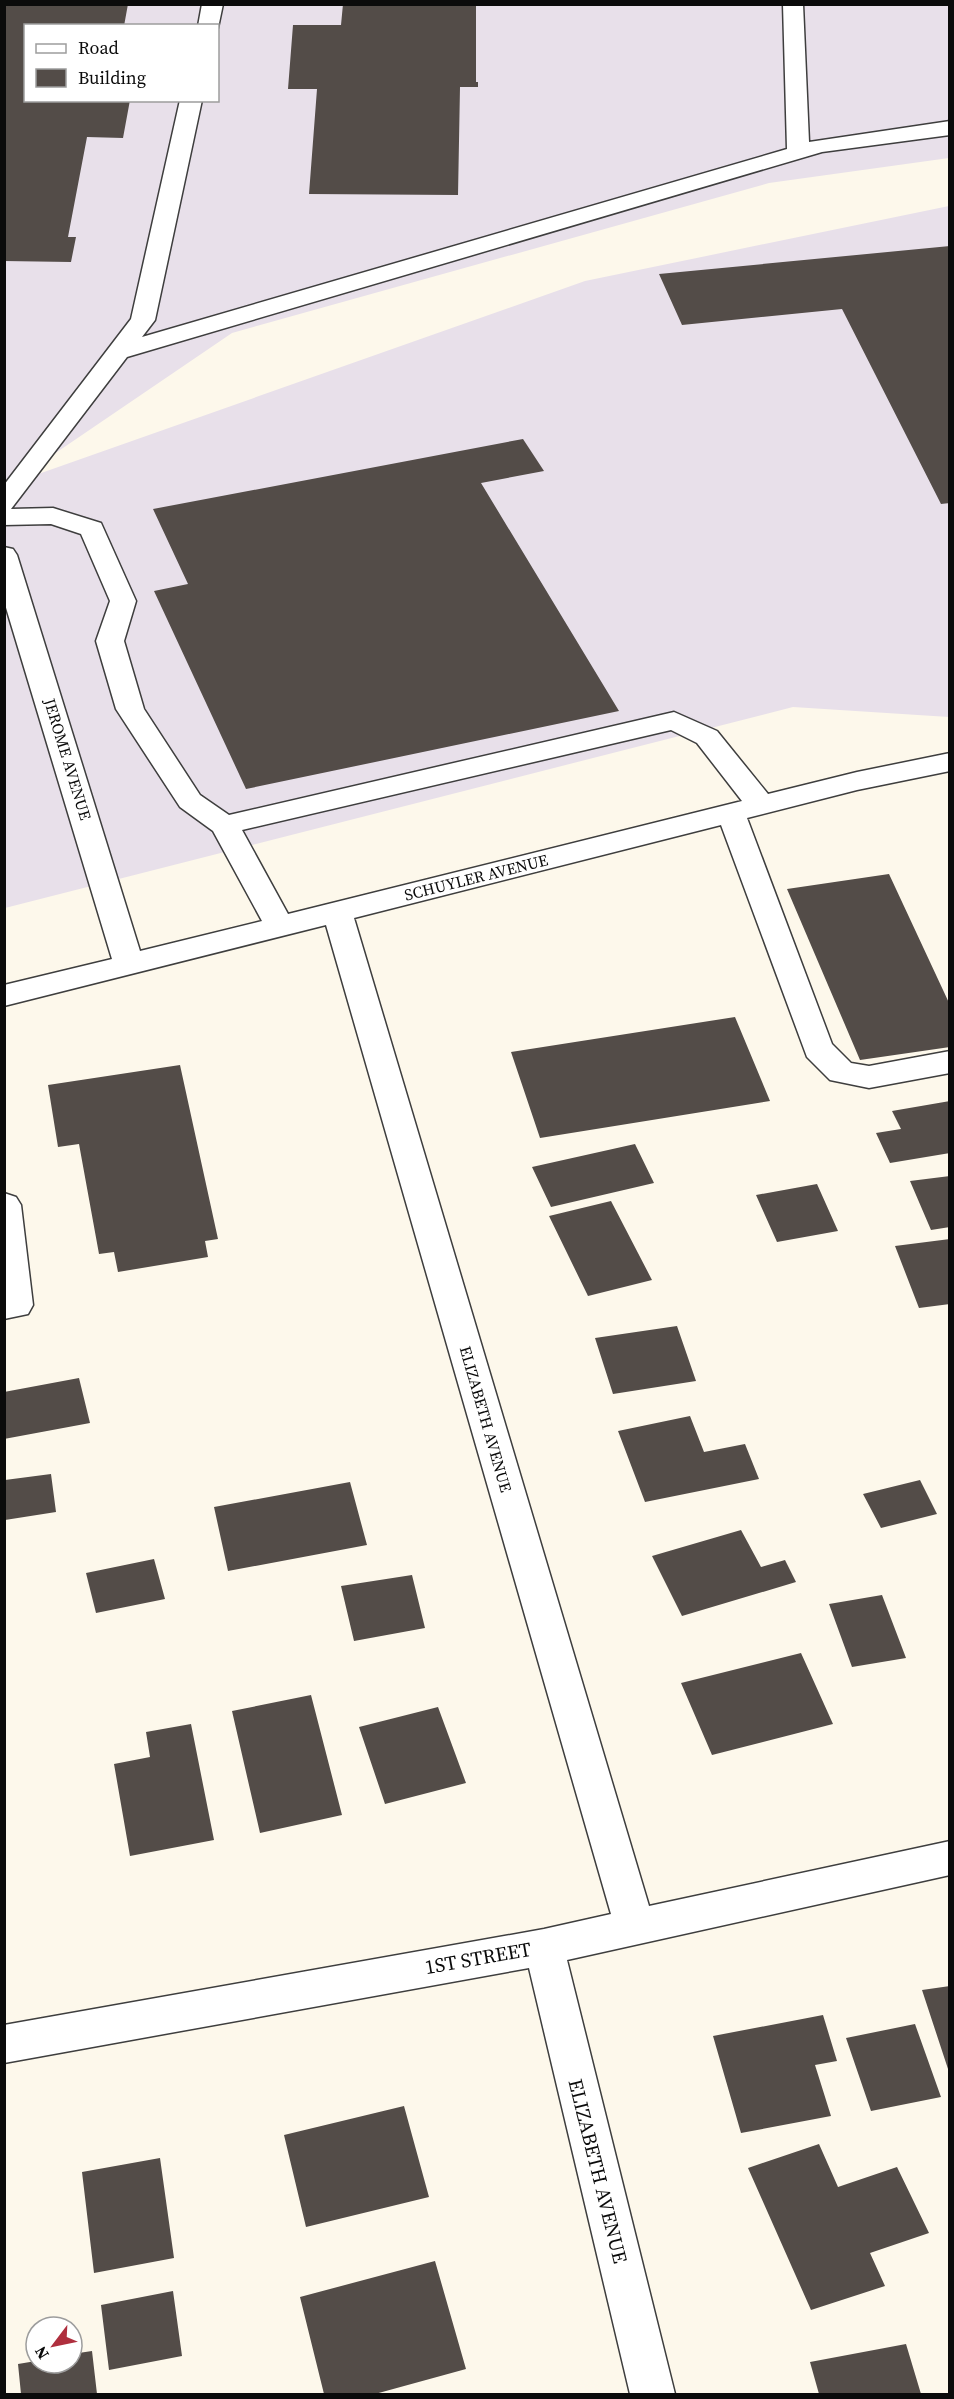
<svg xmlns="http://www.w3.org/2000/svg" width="954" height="2399" viewBox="0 0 954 2399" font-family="'Source Serif 4',serif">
	<rect width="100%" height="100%" fill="#fdf8eb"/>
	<path fill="#e8e0ea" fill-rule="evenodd" d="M 5,5 L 949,5 L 949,158 L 769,183 L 232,333 L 10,484 L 585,281 L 949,206 L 949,717 L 793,707 L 5,908 ZM 26,26 L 218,26 L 218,100 L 26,100 Z"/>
	<path fill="#534c48" d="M 4,4 L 128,4 L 124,26 L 26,26 L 26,100 L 130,100 L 123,138 L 87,137 L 68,237 L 76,237 L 71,262 L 4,261 Z
		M 343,4 L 476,4 L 476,82 L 478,82 L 478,87 L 460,87 L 458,195 L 309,194 L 317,89 L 288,89 L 293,25 L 341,25 Z
		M 950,246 L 950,503 L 941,504 L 842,309 L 682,325 L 659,274 Z
		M 523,439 L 544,471 L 481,483 L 619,711 L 246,789 L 154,591 L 188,584 L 153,509 Z
		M 889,874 L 950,1005 L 950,1047 L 860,1060 L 787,889 Z
		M 735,1017 L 770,1101 L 540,1138 L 511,1052 Z
		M 180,1065 L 218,1239 L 205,1241 L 208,1257 L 118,1272 L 114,1252 L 99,1254 L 79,1144 L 58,1147 L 48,1085 Z
		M 950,1101 L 950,1153 L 890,1163 L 876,1133 L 901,1129 L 892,1111 Z
		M 635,1144 L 654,1183 L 551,1207 L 532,1167 Z
		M 950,1176 L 950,1227 L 931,1230 L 910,1181 Z
		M 817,1184 L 838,1231 L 777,1242 L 756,1195 Z
		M 611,1201 L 652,1280 L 588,1296 L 549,1216 Z
		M 950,1239 L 950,1304 L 919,1308 L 895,1246 Z
		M 677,1326 L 696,1381 L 613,1394 L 595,1338 Z
		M 79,1378 L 90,1423 L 4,1439 L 4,1392 Z
		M 690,1416 L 704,1452 L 745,1444 L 759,1479 L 645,1502 L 618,1431 Z
		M 51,1474 L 56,1512 L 5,1520 L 5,1480 Z
		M 920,1480 L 937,1514 L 881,1528 L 863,1494 Z
		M 350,1482 L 367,1545 L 228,1571 L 214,1507 Z
		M 741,1530 L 761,1567 L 785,1560 L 796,1582 L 682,1616 L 652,1556 Z
		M 154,1559 L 165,1599 L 96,1613 L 86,1573 Z
		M 412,1575 L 425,1628 L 354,1641 L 341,1586 Z
		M 882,1595 L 906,1658 L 852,1667 L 829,1604 Z
		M 801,1653 L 833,1724 L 712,1755 L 681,1683 Z
		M 311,1695 L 342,1815 L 260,1833 L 232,1711 Z
		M 438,1707 L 466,1783 L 385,1804 L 359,1727 Z
		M 191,1724 L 214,1840 L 130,1856 L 114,1764 L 150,1757 L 146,1732 Z
		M 950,1986 L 950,2072 L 949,2072 L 922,1990 Z
		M 823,2015 L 837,2061 L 815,2065 L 831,2116 L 741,2133 L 713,2036 Z
		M 915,2024 L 941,2097 L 871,2111 L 846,2038 Z
		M 404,2106 L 429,2197 L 306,2227 L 284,2135 Z
		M 819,2144 L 838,2187 L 897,2167 L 929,2233 L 870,2253 L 885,2286 L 811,2310 L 748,2168 Z
		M 160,2158 L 174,2258 L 94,2273 L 82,2172 Z
		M 435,2261 L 466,2369 L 375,2394 L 324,2394 L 300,2297 Z
		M 173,2291 L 182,2356 L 109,2370 L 101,2305 Z
		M 906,2344 L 921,2394 L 819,2394 L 810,2362 Z
		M 92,2351 L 97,2394 L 21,2394 L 18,2364 L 36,2361 L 36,2363 L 72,2363 L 72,2354 Z"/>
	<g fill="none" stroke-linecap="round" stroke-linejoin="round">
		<defs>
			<path id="minor" d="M 202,4 L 223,4 L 218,28 L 218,26 L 198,26 Z
				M 783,4 L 803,4 L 809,142 L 950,121 L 950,135 L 822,152 L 127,357 L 11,509 L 53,508 L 101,523 L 136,601 L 124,641 L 144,709 L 200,795 L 229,815 L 674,712 L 717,731 L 768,794 L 857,772 L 950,753 L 950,771 L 857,790 L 747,818 L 832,1044 L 851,1063 L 869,1066 L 950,1051 L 950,1073 L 869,1088 L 830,1080 L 807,1057 L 721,825 L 354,918 L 649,1906 L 950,1841 L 950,1875 L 567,1960 L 675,2394 L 630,2394 L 529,1968 L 4,2063 L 4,2025 L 544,1929 L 611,1914 L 326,925 L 4,1006 L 4,985 L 112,959 L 4,601 L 4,547 L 13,549 L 17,555 L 140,951 L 262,921 L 213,831 L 180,807 L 116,709 L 96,641 L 110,601 L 81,534 L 51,524 L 4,525 L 4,485 L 131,319 L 180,100 L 202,100 L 155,320 L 142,337 L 787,149 ZM 671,730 L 697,743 L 742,801 L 288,914 L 242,830 Z
				M 4,1193 L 16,1197 L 21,1205 L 33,1305 L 28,1314 L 4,1319 Z"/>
		</defs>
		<use href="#minor" stroke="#3e3e3e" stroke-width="3"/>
		<use href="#minor" fill="#fff" fill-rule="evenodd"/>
	</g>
	<g text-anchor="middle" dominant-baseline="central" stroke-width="6" stroke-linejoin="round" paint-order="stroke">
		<g font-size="16" fill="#0b0b0b" stroke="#fff">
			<text transform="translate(68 759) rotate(73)">JEROME AVENUE</text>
			<text transform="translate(476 877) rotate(-14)">SCHUYLER AVENUE</text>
			<text transform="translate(486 1419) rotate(74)">ELIZABETH AVENUE</text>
		</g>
		<g font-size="20" fill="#0b0b0b" stroke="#fff">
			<text transform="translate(478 1958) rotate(-10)">1ST STREET</text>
			<text transform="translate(598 2171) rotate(76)">ELIZABETH AVENUE</text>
		</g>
	</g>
	<rect width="954" height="2399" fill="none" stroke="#0b0b0b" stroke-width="12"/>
	<rect x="24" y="24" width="195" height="78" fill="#ffffff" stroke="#9d9d9d" stroke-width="1.5"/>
	<rect x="36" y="44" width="30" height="9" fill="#ffffff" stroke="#9d9d9d" stroke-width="1.5"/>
	<text x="78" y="54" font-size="18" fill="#0b0b0b">Road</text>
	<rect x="36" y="69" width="30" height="18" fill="#534c48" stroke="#9d9d9d" stroke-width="1.5"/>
	<text x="78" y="84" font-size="18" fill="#0b0b0b">Building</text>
	<g transform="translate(54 2345) rotate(238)"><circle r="28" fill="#ffffff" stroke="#9d9d9d" stroke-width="1.5"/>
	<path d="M0-4.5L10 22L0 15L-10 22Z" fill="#af2f3e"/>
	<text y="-9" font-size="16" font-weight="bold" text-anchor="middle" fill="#0b0b0b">N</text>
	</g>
</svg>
